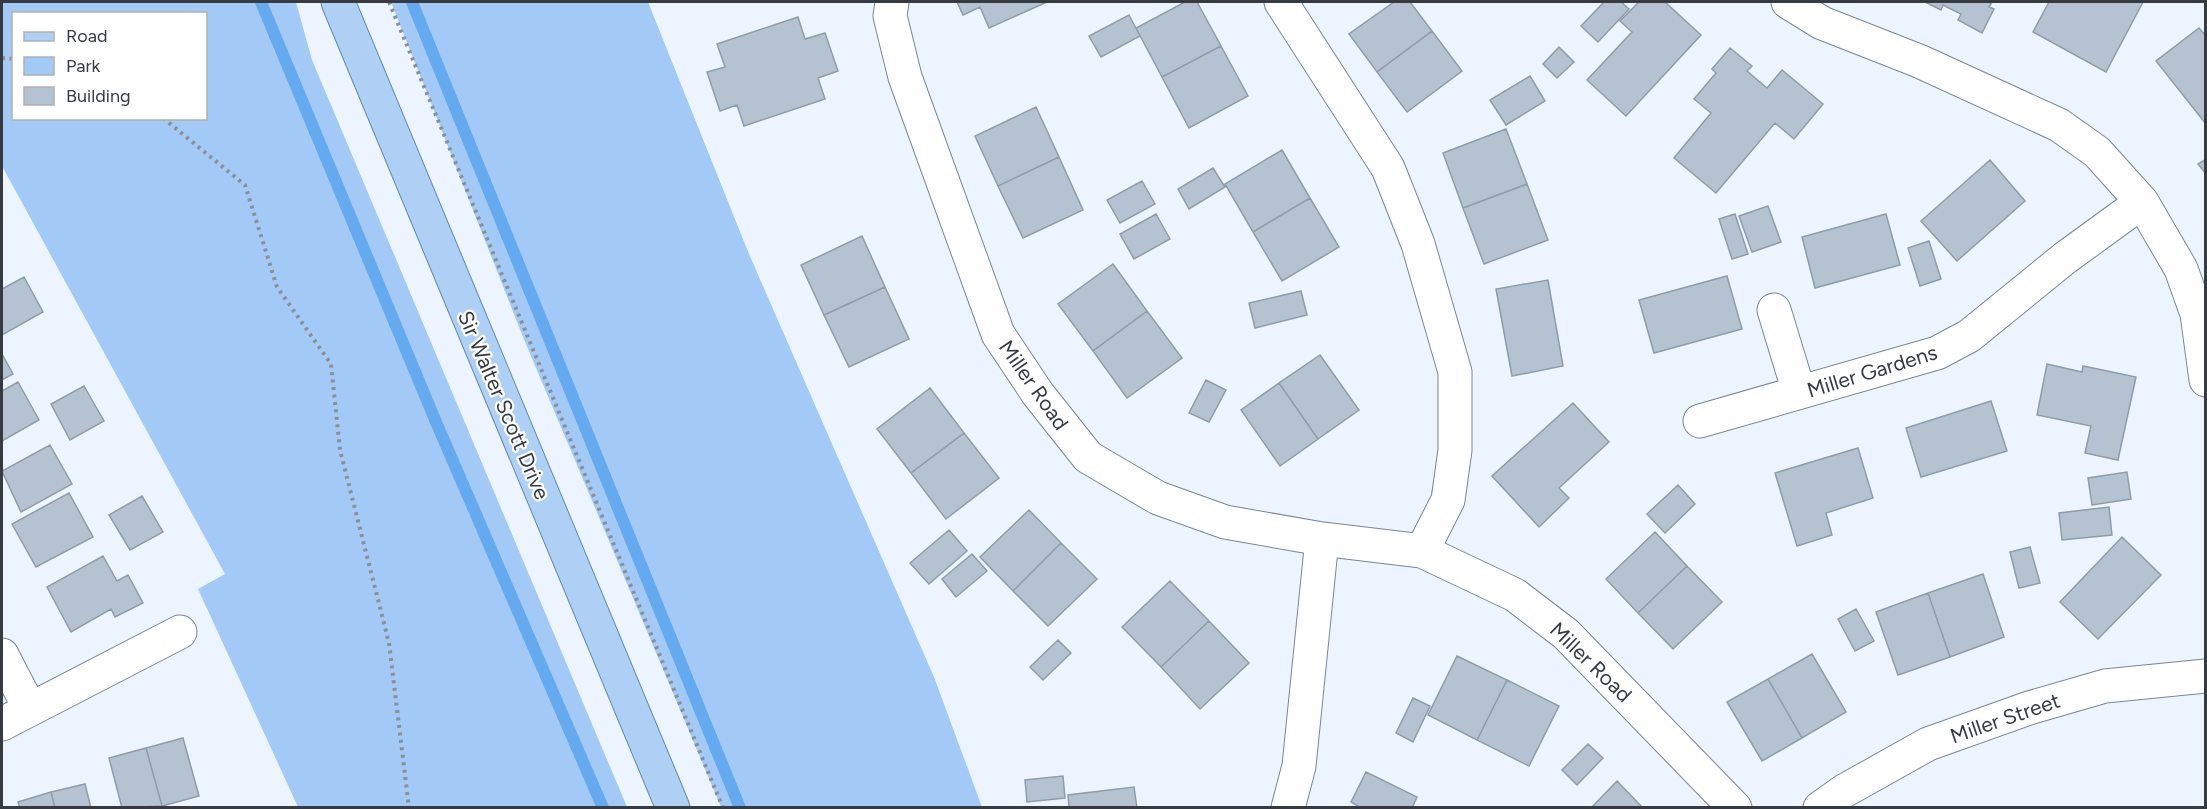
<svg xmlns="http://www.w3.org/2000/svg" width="2207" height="809" viewBox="0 0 2207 809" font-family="Figtree,sans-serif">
	<rect width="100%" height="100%" fill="#ecf5ff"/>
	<path fill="#a3caf6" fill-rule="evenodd" d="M 2,2 L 296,2 L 312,60 L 627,807 L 298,807 L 198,589 L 225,574 L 2,166 ZM 14,14 L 206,14 L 206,118 L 14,118 Z
		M 391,2 L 648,2 L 749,254 L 934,677 L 982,807 L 721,807 L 523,337 Z"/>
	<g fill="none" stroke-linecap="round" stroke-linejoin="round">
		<path stroke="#65a9ef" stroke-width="12" d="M 261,2 L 436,422 L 603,808
			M 412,2 L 740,808"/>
	</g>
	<path fill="#b4c2d2" stroke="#8e9cab" stroke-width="1.5" d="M 957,2 L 1047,2 L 989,28 L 980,7 L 963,15 Z
		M 1185,2 L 1197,2 L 1221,46 L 1162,77 L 1136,28 Z
		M 1394,2 L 1410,2 L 1432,31 L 1377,72 L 1349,34 Z
		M 1604,2 L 1621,2 L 1629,9 L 1598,42 L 1581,26 Z
		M 1639,2 L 1665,2 L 1701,35 L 1626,116 L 1587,80 L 1632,32 L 1620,21 Z
		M 1925,2 L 1992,2 L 1989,7 L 1994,9 L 1982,33 L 1958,20 L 1961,14 L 1943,5 L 1941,10 Z
		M 2049,2 L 2143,2 L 2106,72 L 2033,32 Z
		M 1129,15 L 1140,36 L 1101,57 L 1089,36 Z
		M 798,17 L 805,39 L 825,33 L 838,71 L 818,78 L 825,99 L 744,126 L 737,105 L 720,111 L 707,72 L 725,67 L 717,44 Z
		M 2199,28 L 2206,36 L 2206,124 L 2156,61 Z
		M 1432,31 L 1462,71 L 1407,112 L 1377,72 Z
		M 1221,46 L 1248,96 L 1189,128 L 1162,77 Z
		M 1559,47 L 1574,62 L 1557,78 L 1543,64 Z
		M 1730,48 L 1752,66 L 1747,71 L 1767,88 L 1782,70 L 1823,104 L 1794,139 L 1775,123 L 1716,193 L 1674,158 L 1711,113 L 1694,99 L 1716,73 L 1712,69 Z
		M 1530,76 L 1545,101 L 1506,125 L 1490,100 Z
		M 1036,107 L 1059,157 L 998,186 L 975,136 Z
		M 1506,129 L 1527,184 L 1463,208 L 1443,153 Z
		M 1282,150 L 1310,198 L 1253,232 L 1225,184 Z
		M 1059,157 L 1083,210 L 1023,238 L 998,186 Z
		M 2206,159 L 2206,174 L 2198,164 Z
		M 1990,160 L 2025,201 L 1957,261 L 1921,221 Z
		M 1213,168 L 1225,187 L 1189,209 L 1178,189 Z
		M 1142,181 L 1155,204 L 1120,223 L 1107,200 Z
		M 1527,184 L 1548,240 L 1484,264 L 1463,208 Z
		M 1310,198 L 1339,247 L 1282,281 L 1253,232 Z
		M 1768,206 L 1781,242 L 1752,252 L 1739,216 Z
		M 1156,214 L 1170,239 L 1134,259 L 1120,234 Z
		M 1735,214 L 1748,254 L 1732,259 L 1719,219 Z
		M 1886,214 L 1900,265 L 1815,288 L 1802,237 Z
		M 862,236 L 885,287 L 824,315 L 801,265 Z
		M 1929,241 L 1941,279 L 1920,286 L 1908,248 Z
		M 1113,264 L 1147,311 L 1093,351 L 1058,304 Z
		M 1727,276 L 1742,329 L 1654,353 L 1639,300 Z
		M 24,277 L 43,312 L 2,335 L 2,289 Z
		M 1548,280 L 1563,366 L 1512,376 L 1496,289 Z
		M 885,287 L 909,339 L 849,367 L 824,315 Z
		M 1301,291 L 1307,315 L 1255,328 L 1249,303 Z
		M 1147,311 L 1182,358 L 1127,398 L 1093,351 Z
		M 2,354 L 13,374 L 2,380 Z
		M 1320,355 L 1359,410 L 1318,439 L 1279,383 Z
		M 2047,364 L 2082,372 L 2083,366 L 2136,377 L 2118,460 L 2085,453 L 2091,426 L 2037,415 Z
		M 1206,380 L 1226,390 L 1209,422 L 1189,413 Z
		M 18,382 L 39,420 L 2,441 L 2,391 Z
		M 1279,383 L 1318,439 L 1280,466 L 1241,410 Z
		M 84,386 L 104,421 L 70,440 L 51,404 Z
		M 930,388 L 964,433 L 911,473 L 877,429 Z
		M 1991,401 L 2007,451 L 1921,477 L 1906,428 Z
		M 1573,403 L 1609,442 L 1559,488 L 1569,498 L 1539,527 L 1492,476 Z
		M 964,433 L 999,478 L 946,519 L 911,473 Z
		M 50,445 L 72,484 L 21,512 L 2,471 Z
		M 1858,448 L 1873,498 L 1826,513 L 1832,535 L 1797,546 L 1775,473 Z
		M 2127,472 L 2131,499 L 2092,505 L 2088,478 Z
		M 1678,485 L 1695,504 L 1665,533 L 1647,514 Z
		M 69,493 L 93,537 L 36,567 L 12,524 Z
		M 142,496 L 163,532 L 130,550 L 109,515 Z
		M 2109,507 L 2112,535 L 2062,540 L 2059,513 Z
		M 1029,510 L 1061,543 L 1013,591 L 980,557 Z
		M 949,530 L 967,551 L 929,584 L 910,563 Z
		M 1655,532 L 1687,566 L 1638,613 L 1606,579 Z
		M 2122,537 L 2161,575 L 2098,639 L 2060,602 Z
		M 1061,543 L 1097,579 L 1048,626 L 1013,591 Z
		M 2030,547 L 2040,583 L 2019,588 L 2010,552 Z
		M 972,554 L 987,571 L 956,597 L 942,579 Z
		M 103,556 L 117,581 L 128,575 L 143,603 L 115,617 L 111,609 L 71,632 L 47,587 Z
		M 1687,566 L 1722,602 L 1673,649 L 1638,613 Z
		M 1983,574 L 2004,637 L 1950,657 L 1928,593 Z
		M 1170,581 L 1209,621 L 1161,667 L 1122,627 Z
		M 1928,593 L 1950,657 L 1898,675 L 1876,612 Z
		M 1856,609 L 1874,641 L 1855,651 L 1838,619 Z
		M 1209,621 L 1249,663 L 1200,709 L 1161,667 Z
		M 1058,640 L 1071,653 L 1043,680 L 1030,667 Z
		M 1812,654 L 1846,712 L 1802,738 L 1768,679 Z
		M 1457,656 L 1507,680 L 1477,740 L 1428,715 Z
		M 1768,679 L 1802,738 L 1762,761 L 1727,702 Z
		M 1507,680 L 1559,706 L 1529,766 L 1477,740 Z
		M 1413,698 L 1430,706 L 1413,742 L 1396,733 Z
		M 183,738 L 199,796 L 162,806 L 146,748 Z
		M 1588,744 L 1603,758 L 1577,785 L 1562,770 Z
		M 146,748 L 162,806 L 122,808 L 109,758 Z
		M 1366,772 L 1417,797 L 1412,808 L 1361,808 L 1351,802 Z
		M 1063,776 L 1065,798 L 1027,802 L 1025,780 Z
		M 1617,781 L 1643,808 L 1591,808 Z
		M 85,784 L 91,808 L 55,808 L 51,792 Z
		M 1134,787 L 1137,808 L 1069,808 L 1068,795 Z
		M 51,792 L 55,808 L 20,808 L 18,802 Z"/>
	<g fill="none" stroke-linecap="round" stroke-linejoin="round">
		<defs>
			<path id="street" d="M 892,2 L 890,16 L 905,77 L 998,334 L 1038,394 L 1088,457 L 1158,498 L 1225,522 L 1322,539 L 1422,551 L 1515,595 L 1566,634 L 1735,808
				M 1281,2 L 1388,168 L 1418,244 L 1455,372 L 1455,450 L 1448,500 L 1422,551
				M 1788,2 L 1822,23 L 1919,61 L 2059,125 L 2097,152 L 2142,202 L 2181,269 L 2197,314 L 2206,380
				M 1774,310 L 1799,392
				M 1700,421 L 1937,353 L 1969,336 L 2065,258 L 2142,202
				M 2,655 L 30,709
				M 2,724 L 180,632
				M 1288,808 L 1299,766 L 1322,539
				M 1820,808 L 1844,791 L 1928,744 L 2029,708 L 2105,686 L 2206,676"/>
			<path id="primary" d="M 338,2 L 673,808"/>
		</defs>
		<use href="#street" stroke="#798695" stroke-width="35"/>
		<use href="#primary" stroke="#6188b0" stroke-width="35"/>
		<path stroke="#899098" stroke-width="4" stroke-dasharray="3 4.5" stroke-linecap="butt" d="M 389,2 L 723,808
			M 2,58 L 14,59
			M 163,118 L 245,185 L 277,287 L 331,364 L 340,450 L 389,643 L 409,808"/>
		<use href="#street" stroke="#fff" stroke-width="33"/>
		<use href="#primary" stroke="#aed0f4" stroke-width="33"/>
	</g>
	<g text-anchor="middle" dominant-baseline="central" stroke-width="4.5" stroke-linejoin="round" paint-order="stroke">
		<g font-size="21" fill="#353b41" stroke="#fff">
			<text transform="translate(1872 371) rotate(-17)">Miller Gardens</text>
			<text transform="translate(1034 385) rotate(55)">Miller Road</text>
			<text transform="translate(504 405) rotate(67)">Sir Walter Scott Drive</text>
			<text transform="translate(1591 662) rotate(44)">Miller Road</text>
			<text transform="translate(2005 718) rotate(-19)">Miller Street</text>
		</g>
	</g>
	<rect width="2207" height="809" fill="none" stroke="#353b41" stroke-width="6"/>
	<rect x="12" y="12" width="195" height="108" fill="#ffffff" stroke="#aeb1b3" stroke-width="1.5"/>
	<rect x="24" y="32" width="30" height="9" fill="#aed0f4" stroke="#aeb1b3" stroke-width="1.5"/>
	<text x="66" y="42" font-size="18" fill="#353b41">Road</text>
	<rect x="24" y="57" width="30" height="18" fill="#a3caf6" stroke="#aeb1b3" stroke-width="1.5"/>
	<text x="66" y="72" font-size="18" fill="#353b41">Park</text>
	<rect x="24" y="87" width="30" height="18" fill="#b4c2d2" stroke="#aeb1b3" stroke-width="1.5"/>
	<text x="66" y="102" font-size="18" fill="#353b41">Building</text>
</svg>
